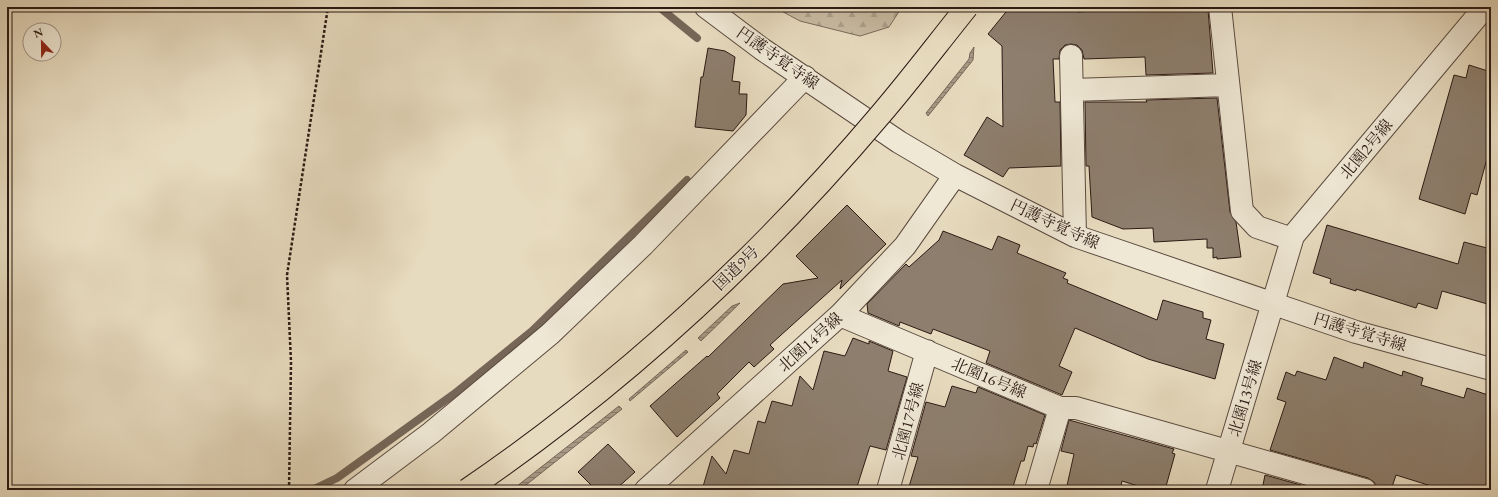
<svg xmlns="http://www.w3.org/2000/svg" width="1498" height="497" viewBox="0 0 1498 497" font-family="'EB Garamond','Noto Serif JP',serif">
	<defs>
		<pattern id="forest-firs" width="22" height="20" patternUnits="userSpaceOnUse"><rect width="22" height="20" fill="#c7baa2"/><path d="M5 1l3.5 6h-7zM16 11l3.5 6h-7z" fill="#ab9f8b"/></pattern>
		<pattern id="water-rules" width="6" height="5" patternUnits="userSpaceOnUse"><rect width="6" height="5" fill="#a79985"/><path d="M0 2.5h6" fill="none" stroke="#887c6c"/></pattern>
	</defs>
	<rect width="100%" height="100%" fill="#e7dbbf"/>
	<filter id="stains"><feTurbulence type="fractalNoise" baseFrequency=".005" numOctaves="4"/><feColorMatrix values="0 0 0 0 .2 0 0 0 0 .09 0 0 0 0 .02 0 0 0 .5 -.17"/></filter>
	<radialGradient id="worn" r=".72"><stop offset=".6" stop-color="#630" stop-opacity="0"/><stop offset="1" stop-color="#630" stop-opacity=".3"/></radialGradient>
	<path fill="url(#forest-firs)" stroke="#796a5b" d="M 774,7 L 902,7 L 889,27 L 860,36 L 800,21 Z"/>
	<path fill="url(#water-rules)" stroke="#756658" d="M 974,47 L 973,60 L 928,116 L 926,113 L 969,59 L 970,53 Z
		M 740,303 L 701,341 L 698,338 L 732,306 Z
		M 686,350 L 688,352 L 630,401 L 629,399 Z
		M 619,406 L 622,409 L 526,485 L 528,488 L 525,490 L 512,490 Z"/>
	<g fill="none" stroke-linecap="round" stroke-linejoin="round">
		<path stroke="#756658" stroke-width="8" d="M 659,7 L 697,38
			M 312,490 L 337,478 L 454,394 L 532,331 L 687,180"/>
	</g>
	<path fill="#8d7e6d" stroke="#2b1a14" d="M 1010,7 L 1078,7 L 1078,12 L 1141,8 L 1208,9 L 1213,73 L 1146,75 L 1145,57 L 1084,59 L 1082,50 L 1077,45 L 1071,44 L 1065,45 L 1060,50 L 1059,59 L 1053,59 L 1055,102 L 1060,102 L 1061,166 L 1009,168 L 1003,177 L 964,155 L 987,117 L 1003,127 L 1002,46 L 988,34 Z
		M 708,48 L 725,51 L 735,57 L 732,81 L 740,82 L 739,94 L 747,94 L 746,115 L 733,131 L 695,127 L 701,77 L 703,77 Z
		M 1469,65 L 1491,72 L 1491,144 L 1477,195 L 1471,193 L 1465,214 L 1419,199 L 1454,75 L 1466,78 Z
		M 1217,98 L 1230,212 L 1236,222 L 1241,257 L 1217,259 L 1217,257 L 1213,258 L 1213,248 L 1207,248 L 1207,239 L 1154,242 L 1153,228 L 1123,229 L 1092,217 L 1089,166 L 1086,166 L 1085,102 L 1147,102 L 1146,100 Z
		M 847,205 L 886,244 L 840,289 L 842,280 L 770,345 L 774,349 L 754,367 L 749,362 L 717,394 L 720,398 L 677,437 L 650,406 L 707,356 L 708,357 L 783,284 L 818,278 L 796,256 Z
		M 1327,225 L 1458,264 L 1464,242 L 1487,248 L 1486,253 L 1491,255 L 1491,305 L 1442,291 L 1437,309 L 1418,303 L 1416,308 L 1356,289 L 1356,291 L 1330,283 L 1331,279 L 1313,273 Z
		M 943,231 L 992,250 L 998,236 L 1020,245 L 1017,253 L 1066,273 L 1063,278 L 1068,280 L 1067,283 L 1157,320 L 1163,300 L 1203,312 L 1203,318 L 1211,320 L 1206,339 L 1224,344 L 1215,379 L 1148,359 L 1075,328 L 1059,366 L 1072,372 L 1062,395 L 986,363 L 990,351 L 933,329 L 931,334 L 900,322 L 899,326 L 868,313 L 867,304 L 906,264 L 909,267 L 939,240 Z
		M 853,338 L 869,344 L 869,341 L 893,351 L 888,371 L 907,377 L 886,450 L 870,446 L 856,490 L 702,490 L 712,456 L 726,474 L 734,450 L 749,454 L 758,421 L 765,423 L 772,401 L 792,406 L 800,376 L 813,390 L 824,351 L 845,356 Z
		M 1334,357 L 1363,368 L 1364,362 L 1402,376 L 1403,371 L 1423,378 L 1421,385 L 1464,398 L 1467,388 L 1491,396 L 1491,490 L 1444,490 L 1396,475 L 1391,490 L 1382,490 L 1377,488 L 1374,482 L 1368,478 L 1270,450 L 1286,402 L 1277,399 L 1286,372 L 1295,376 L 1297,371 L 1326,380 Z
		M 952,386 L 976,393 L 978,387 L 1045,415 L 1036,444 L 1034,443 L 1033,447 L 1028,446 L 1024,461 L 1021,461 L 1012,490 L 908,490 L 918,457 L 911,456 L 926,402 L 945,407 Z
		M 1069,420 L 1174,449 L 1172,453 L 1175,454 L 1165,490 L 1151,490 L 1122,481 L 1120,490 L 1066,490 L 1074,454 L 1061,451 Z
		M 608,444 L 635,472 L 615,490 L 596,490 L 578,472 Z
		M 1265,475 L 1315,489 L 1315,490 L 1262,490 Z"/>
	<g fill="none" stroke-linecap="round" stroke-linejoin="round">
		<defs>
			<path id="minor" d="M 706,7 L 762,49 L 899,142 L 955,175 L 1075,236 L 1356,332 L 1491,369
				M 1220,7 L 1242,211 L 1257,227 L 1292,239
				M 1071,56 L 1075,236
				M 1072,90 L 1228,85
				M 840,315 L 1060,408 L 1036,490
				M 1060,408 L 1076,408 L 1365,490
				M 355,490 L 431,433 L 550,334 L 643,245 L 805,77
				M 646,490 L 840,315 L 905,246 L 955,175
				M 888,490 L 927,351
				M 1217,490 L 1293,236 L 1485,7"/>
		</defs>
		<use href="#minor" stroke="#5a4a3f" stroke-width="24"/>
		<path stroke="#2b1a14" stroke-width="2.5" stroke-dasharray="3 2" stroke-linecap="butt" d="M 289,490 L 291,362 L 287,275 L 328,7"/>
		<use href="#minor" stroke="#efe8d5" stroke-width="22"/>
		<defs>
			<path id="highway-bridge" d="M 467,490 C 621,385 761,256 881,114 C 911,79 938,43 967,7"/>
		</defs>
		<use href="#highway-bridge" stroke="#2b1a14" stroke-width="24" stroke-linecap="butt"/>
		<use href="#highway-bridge" stroke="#e7dbbf" stroke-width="22"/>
	</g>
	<g text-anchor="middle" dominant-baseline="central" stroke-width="3" stroke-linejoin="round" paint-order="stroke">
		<g font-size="16" fill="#2b1a14" stroke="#efe8d5">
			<text transform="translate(778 58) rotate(35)">円護寺覚寺線</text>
			<text transform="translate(1366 149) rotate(-50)">北園2号線</text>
			<text transform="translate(1055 224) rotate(25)">円護寺覚寺線</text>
			<text transform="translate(736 268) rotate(-44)">国道9号</text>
			<text transform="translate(1360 332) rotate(17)">円護寺覚寺線</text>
			<text transform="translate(810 342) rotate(-42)">北園14号線</text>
			<text transform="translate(989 378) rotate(23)">北園16号線</text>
			<text transform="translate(1245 398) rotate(-73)">北園13号線</text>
			<text transform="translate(908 421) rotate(-75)">北園17号線</text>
		</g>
	</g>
	<rect width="1498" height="497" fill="none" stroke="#e7dbbf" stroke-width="24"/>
	<rect x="8" y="8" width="1482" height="481" fill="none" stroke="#2b1a14" stroke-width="2"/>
	<rect x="12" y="12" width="1474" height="473" fill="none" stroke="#2b1a14"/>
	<g transform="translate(42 42) rotate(338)"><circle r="19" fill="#efe8d5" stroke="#a19688"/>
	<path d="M0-3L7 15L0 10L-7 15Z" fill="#8f2418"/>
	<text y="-6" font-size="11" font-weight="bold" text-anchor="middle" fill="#2b1a14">N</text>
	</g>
	<rect width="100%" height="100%" filter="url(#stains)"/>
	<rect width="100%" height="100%" fill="url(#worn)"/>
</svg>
